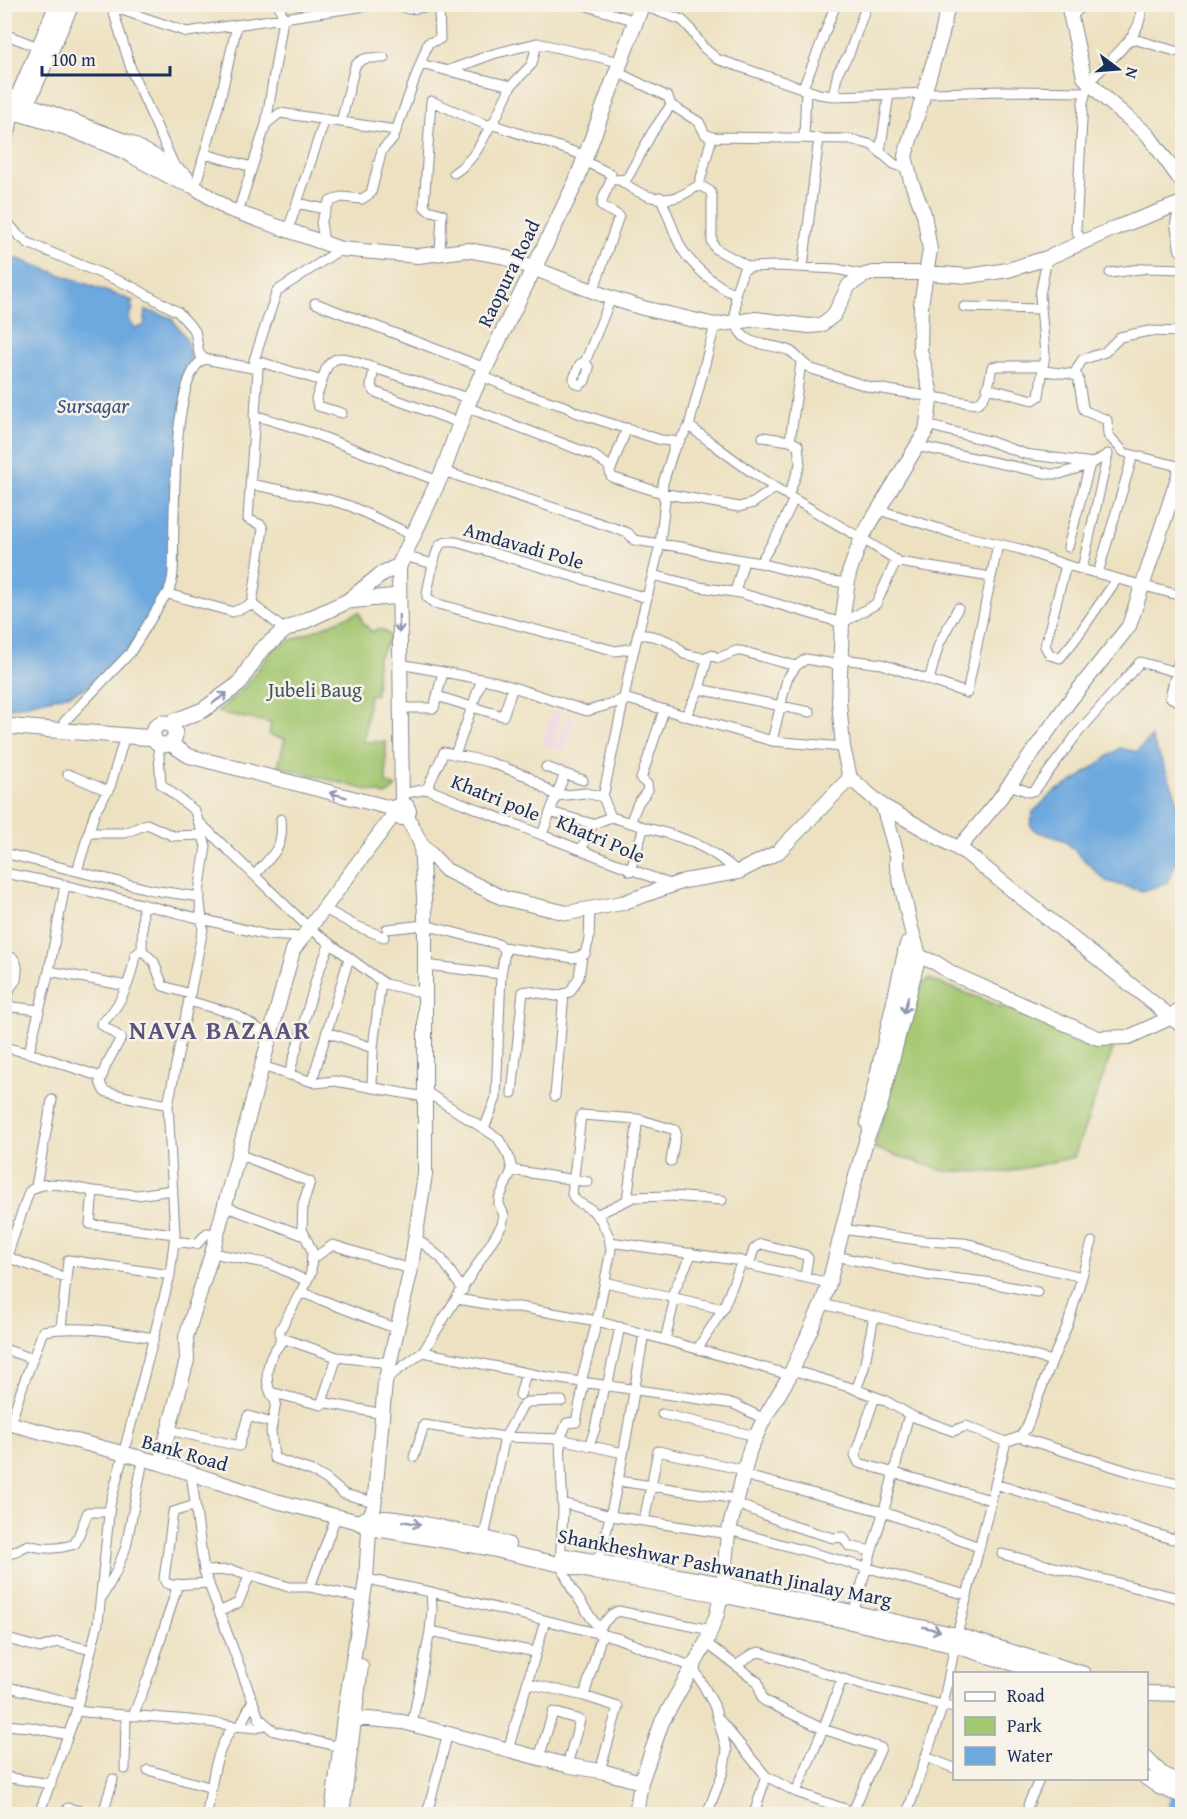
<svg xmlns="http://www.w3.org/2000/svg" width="1187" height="1819" viewBox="0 0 1187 1819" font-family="'Gentium Book Plus',serif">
	<rect width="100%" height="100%" fill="#f7f3e8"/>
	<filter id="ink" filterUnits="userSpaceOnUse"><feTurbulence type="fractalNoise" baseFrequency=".0167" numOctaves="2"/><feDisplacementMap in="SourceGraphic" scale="12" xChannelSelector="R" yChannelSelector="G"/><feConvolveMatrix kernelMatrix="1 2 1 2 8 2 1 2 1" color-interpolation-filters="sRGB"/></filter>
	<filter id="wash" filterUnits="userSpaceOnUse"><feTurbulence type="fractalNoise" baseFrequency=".008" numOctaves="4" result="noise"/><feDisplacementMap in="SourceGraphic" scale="24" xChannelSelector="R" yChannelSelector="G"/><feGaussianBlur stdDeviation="1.35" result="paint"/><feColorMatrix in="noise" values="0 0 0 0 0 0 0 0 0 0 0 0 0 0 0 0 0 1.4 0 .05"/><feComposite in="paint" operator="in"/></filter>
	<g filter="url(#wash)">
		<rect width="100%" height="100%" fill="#ede1c1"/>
		<path fill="#f0d0e4" d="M 552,712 L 561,714 L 554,741 L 559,743 L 567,716 L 575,718 L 565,750 L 542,744 Z"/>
		<path fill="#a4c771" stroke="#607b68" stroke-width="1.5" d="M 359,612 L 363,623 L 372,632 L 377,629 L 383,630 L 391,637 L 377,659 L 376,694 L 369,695 L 364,742 L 386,742 L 386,783 L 396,787 L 386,795 L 278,766 L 285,739 L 269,735 L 271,723 L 217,712 L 243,689 L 275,647 Z
			M 929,979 L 1113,1049 L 1074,1157 L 1007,1172 L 944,1171 L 874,1148 L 916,990 Z"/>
		<path fill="#6da8de" stroke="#446c9e" stroke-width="1.5" d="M 4,254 L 133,301 L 131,306 L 133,310 L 130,313 L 129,321 L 135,328 L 144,326 L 146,310 L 171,318 L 186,338 L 191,359 L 184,391 L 172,573 L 167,594 L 115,668 L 93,684 L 71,694 L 5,709 Z
			M 1151,737 C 1164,769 1187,807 1182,844 C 1179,857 1172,871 1167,883 L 1142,891 L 1106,881 L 1064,840 L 1036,831 L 1030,825 L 1033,812 L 1054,792 L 1077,779 L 1120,748 L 1137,752 Z"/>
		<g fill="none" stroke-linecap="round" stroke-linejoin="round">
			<path stroke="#6da8de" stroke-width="15" d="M 1174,1814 L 1182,1782"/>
		</g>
	</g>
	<g filter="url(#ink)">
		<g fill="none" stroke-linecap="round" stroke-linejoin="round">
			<defs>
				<path id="street" d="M 104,4 L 187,32 L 380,4
					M 396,4 L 408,9 L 453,4
					M 581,4 L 636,21
					M 876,4 L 900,4
					M 641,5 L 682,20 L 688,26 L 703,47 L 717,59 L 819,94 L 833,96 L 1002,91 L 1086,92
					M 112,7 L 132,72 L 175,167
					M 1071,17 L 1084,4
					M 4,34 L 38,47
					M 1130,38 L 1182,53
					M 420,64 L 511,86
					M 447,71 L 493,54 L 537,43
					M 617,72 L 668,97 L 671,105 L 699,122 L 705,134 L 712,137 L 850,139 L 872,145 L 894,164 L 908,169
					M 802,89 C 815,62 824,33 836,4
					M 833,96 L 838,72 L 849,54 L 867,4
					M 341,122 L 355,66 C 362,56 373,58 384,58
					M 266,124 L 283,19 L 279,4
					M 804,138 L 806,90
					M 880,152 L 889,94
					M 205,154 L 252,167
					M 584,161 L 611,174 C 612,186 601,194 602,206 L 619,216 L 593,292
					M 454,173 C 473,161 481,144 491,124 L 586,156
					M 616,180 L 626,179 L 629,175 L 653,131 L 671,105
					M 620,180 C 634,191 653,202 673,198 C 681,197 691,190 699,185 L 712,137
					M 699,185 L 710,191 L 712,196 L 712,242 L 716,249 L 749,267
					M 195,187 L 220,100 L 237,25
					M 660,197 C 669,214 673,233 682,249 C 693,267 716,286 735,294 C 737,303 734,313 736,322 C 742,349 770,342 790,351 C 798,356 803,365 812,369 L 870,387 L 976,404 C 989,398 989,380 992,367 L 999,366 L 1043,366
					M 297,203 L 325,209
					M 238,212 L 266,124 L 280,113 L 396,130
					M 4,218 L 18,235 L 28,243 L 131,286 L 178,312 L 195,331 L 199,353 L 204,359 L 258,369
					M 288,230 L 325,119
					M 324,242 L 321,222 L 329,202 L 341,197 L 362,199 L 371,193 L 382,150 L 393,139 L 428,43 L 440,39 L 439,6
					M 1082,243 L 1076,229 L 1083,102 C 1085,95 1087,86 1091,80 C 1106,62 1150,31 1139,4
					M 440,253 L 442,214 L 428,210 L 424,206 L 431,101 L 489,126 L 494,122 L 511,86 L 532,64 L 537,43 L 620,62
					M 803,267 L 819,138
					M 1110,273 L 1148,268 L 1182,269
					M 735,294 L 743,271 L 749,267 L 778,266 L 836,269 L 865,275
					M 315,303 L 485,368
					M 964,307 L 1041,309
					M 715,325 L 689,426 L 673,451 L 663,483 L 662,493 L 665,500 L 660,545 L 631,662 L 624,698 L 772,741 L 843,747
					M 254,360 L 322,381 C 325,369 329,358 343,358 L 471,399
					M 585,362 L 589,368 L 585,381 L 580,385 L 575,383 L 574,378 L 580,364 L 585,362 L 611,298
					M 374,368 L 371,386 L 375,392 L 460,423
					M 1043,371 L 1071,374 L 1078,377 L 1083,407 L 1085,411 L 1107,420 L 1108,435 L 1124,452
					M 1074,374 L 1082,360 L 1105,352 L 1120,337 L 1149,331 L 1182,332
					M 482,376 L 517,391 L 567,407 L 575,412 L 661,440 L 673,441 L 673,451
					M 322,381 L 316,399 L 318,406 L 342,413
					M 987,388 L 1033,400 L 1039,396 L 1045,354 L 1040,295 L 1047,258
					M 466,407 L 593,455 L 609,466 L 611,476 L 614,478 L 662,493 L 739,507 L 753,503 L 775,488
					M 254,415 L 312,433 L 438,481
					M 927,425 L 989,441 L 1025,454 L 1093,463 L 1108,454 L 1082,569
					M 689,426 C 715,445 741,466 768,483 C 811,511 856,533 899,562
					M 763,437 L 790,441
					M 917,446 L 1050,474 L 1060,474 L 1091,464
					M 1129,454 L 1182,467
					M 443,471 L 617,529 L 628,533 L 634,540 L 687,548 L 707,554 L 760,563 L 778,533 L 794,499
					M 610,472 L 627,428
					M 250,484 L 330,500 L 350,506 L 412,535
					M 788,496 L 800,465 L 798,445 L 790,441 L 801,363
					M 879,510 L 959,535 L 1020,549 L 1066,565 L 1182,596
					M 1068,547 L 1090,464
					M 403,556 L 434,564
					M 760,563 L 825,580 L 847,583
					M 1066,565 L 1045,646 L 1050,655 L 1060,658 L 1074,641 L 1117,579
					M 1098,573 L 1133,455
					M 653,575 L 700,587 L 740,593 L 842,623 L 876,604 L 894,565 L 899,562 L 991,577
					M 735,592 L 744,561
					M 168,594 L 233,612 L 252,604
					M 285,630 L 252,604 L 263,529 L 261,525 L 248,519 L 258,369 L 254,360 L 277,291 L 341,249
					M 638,634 C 656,636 672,639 684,654 L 703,658 L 711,655 L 719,658 L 736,651 L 741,651 L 796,666
					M 1182,647 L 1170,697 L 1182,703
					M 634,648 L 616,651 L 434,603 L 427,597 L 427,593 C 429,584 435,549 441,544 C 445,541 452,542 456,542 L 647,598
					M 708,656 L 699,689 L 810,712
					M 841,659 L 882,664 L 967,693 L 998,544
					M 400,664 L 497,682 L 587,711 L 615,703 L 624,698
					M 929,680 L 939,644 L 958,608
					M 437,696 L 472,707 L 482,679
					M 401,708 L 434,708 L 443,672
					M 686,716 L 699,689
					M 64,722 L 130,653 L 165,596 L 168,594 C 170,587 173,580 173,572 C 175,534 169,376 204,359
					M 772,741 L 787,679 L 796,666 L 806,659 L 840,665
					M 455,755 L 472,707 L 503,716 L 513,687
					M 546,767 L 565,774
					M 68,774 L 108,791
					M 583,780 L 565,774 L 556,796 L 585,793 L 603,797 L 611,817 L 593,824
					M 1010,785 L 1029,792 L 1035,790 L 1077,734 L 1140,662 L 1176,672
					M 427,789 L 444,752 L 489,762 L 527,776 L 556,796 L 542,835 L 672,885
					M 402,794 L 427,789 L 542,835
					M 603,797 L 624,698
					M 550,812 L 593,824 L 581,850
					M 611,817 L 644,827 L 630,871
					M 199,822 L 309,928 L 385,984 L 425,993
					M 630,823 L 638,803 L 648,790 L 647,784 L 641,779 L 664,710
					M 644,827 C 683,837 707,845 738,872
					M 88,833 L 125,833 L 147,824 L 173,836 L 202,835
					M 4,853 L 152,890 L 200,897
					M 77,871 L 95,812 L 110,787 L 125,736
					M 4,873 L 56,883 L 267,935 L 302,937
					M 255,875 C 273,853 284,850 281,819
					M 65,885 L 49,971 L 127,986
					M 143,904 L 142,950 L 154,962 L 163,986 L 190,994
					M 323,908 L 354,925 L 384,937
					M 387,929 L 425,925 L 498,944 L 503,947 L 505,952 L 501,974
					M 503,947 L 573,958 L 585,954 L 589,939 L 590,909
					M 142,950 L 135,955 C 131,981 121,1006 101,1024 L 121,1038 L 106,1065 L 100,1082 L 104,1091 C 125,1098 147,1100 168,1105
					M 4,955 L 13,958 C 19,965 17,971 16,980
					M 425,965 L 501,974 L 496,1098 L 484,1129
					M 4,977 L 16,980 L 10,988 L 5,1012 L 13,1007 L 39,1010
					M 189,1001 L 235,1014 L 270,1036
					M 327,1032 L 373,1048
					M 4,1047 L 36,1055 L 101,1077
					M 29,1052 L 49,971
					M 262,1066 L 316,1083 L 335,1081 L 425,1097
					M 289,1075 L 317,976 L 330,943
					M 312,1081 L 349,958
					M 372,1088 L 373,1048 L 381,981
					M 512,1093 L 523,992 L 528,991 L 556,996 L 570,992 L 579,977 L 582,956
					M 555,1096 L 564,994
					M 638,1119 L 675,1130 L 676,1133 L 671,1161
					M 238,1154 L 310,1182 L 303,1204 L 302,1229 L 312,1251 L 311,1273 L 299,1295
					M 512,1170 L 588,1182
					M 36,1186 L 52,1100
					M 173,1190 L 137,1195 L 93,1191 L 90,1224 L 175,1234
					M 224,1206 L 305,1236
					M 596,1215 L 634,1197 L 671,1196 L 722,1200
					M 842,1229 L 925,1241 L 963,1243 L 973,1245 L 997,1257 L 1082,1277
					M 415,1237 L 441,1258 L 463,1290
					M 174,1241 L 197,1244 L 207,1233 L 217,1234
					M 610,1242 L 742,1261 L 749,1265 L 829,1283
					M 212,1253 L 270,1264 L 307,1281
					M 835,1256 L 926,1275 L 985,1282 L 1037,1292
					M 312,1259 L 333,1245 L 410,1269
					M 749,1265 L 754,1249 L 761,1244 L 805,1255 L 808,1258 L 805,1277
					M 66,1278 L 12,1259 L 9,1255 L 9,1250 L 29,1192 C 44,1177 73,1188 93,1191
					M 605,1282 L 723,1309
					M 671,1297 L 692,1253
					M 457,1299 L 505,1307 L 519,1307 L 597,1321 L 790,1375
					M 61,1328 L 68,1260 L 170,1275
					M 665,1340 L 675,1298
					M 280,1343 L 280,1330 L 299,1295 L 306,1294 L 397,1329
					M 698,1348 L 723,1309 L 742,1261
					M 4,1349 L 33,1359
					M 423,1352 L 547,1377 L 734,1404 L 764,1419
					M 1052,1361 L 1068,1324 L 1092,1242
					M 792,1370 L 852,1388 L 884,1400 L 914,1417 L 953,1431 L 966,1426 L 1006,1442 L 1019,1437 L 1026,1429 L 1052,1361 L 994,1345 L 822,1304
					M 387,1378 L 423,1352 L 502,1225 L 504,1215 L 499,1204 L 499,1199 L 512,1170 L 509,1157 L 498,1138 L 425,1091
					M 581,1382 L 597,1321 L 611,1250 L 609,1237 L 601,1220 L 592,1210 L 576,1201 L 572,1194 L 581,1115 L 638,1119 L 627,1200
					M 607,1387 L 620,1327
					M 856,1390 L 864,1368 L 874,1316
					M 270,1392 L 321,1405 L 337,1357
					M 520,1395 L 526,1373
					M 875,1397 L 855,1455 L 859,1463 L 991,1500
					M 322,1402 L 383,1414
					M 662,1414 L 756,1436
					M 11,1423 C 19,1392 32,1362 43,1331 C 79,1325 118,1332 154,1338
					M 169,1430 L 239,1446 L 248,1416 L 272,1423
					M 1019,1437 L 1134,1473 L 1182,1484
					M 589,1446 L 595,1429 L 604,1386
					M 414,1457 L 424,1425 L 505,1437 L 523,1405 L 527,1402 L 562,1401
					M 191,1473 L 204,1571 L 259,1718 L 274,1731 L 344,1748
					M 743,1475 L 884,1512 L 979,1547
					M 619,1481 L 736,1499
					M 995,1484 L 1172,1539 L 1177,1538 L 1182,1526
					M 374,1502 L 344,1494 L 326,1479 L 312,1471 L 274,1458 L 271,1431 L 276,1402 C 261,1382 266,1355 285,1339 L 337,1357 L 390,1363
					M 562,1503 L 611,1516 L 644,1521 L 658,1451 L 744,1470
					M 735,1503 L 790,1525 L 833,1538 L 843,1537 L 849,1546 L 871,1551
					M 195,1505 L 173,1512 L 164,1579 L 166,1583 L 172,1585 L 209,1583
					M 644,1521 L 728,1534
					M 729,1530 L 967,1595
					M 483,1542 L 505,1437 L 560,1439 L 567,1423 L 576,1422 L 584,1383
					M 4,1554 L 8,1555 L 28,1545 C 46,1550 58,1549 75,1544 L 88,1512 L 109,1512
					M 1002,1554 L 1182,1599
					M 596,1567 C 620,1491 630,1412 644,1334
					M 204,1571 L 232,1570 L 250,1576
					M 366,1579 L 431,1592 L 617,1638 L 693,1667 L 714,1705 L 727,1751 L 723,1772 L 707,1814
					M 310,1587 L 336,1517
					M 431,1592 L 432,1610 L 430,1631 L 536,1652
					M 102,1597 L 115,1574 L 126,1547 L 143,1460
					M 219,1612 L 238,1603 L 248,1579 L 254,1576 L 289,1587 L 310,1587 L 363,1598
					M 852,1617 L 886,1503 L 909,1414
					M 598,1629 L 612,1614 L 618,1611 L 711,1630
					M 4,1638 L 40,1648 L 58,1642 L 91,1650
					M 706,1643 L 758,1682 L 762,1699 L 765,1701 L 823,1729 L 881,1748 L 853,1811
					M 737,1665 L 753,1654 L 760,1652 L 862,1685 L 954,1708
					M 527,1683 L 584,1696 L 618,1707 L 600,1771
					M 4,1686 L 78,1704
					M 584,1696 L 602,1634 L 572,1589 L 560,1564 L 563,1512 L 560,1439 L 623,1453
					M 76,1711 C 129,1717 181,1716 234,1726
					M 133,1716 L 152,1667 L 178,1584
					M 718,1718 L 766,1776 L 796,1792 L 859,1814
					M 4,1725 L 30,1727 L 68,1735
					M 412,1725 L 430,1631
					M 240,1726 L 253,1700
					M 508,1750 L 545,1621
					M 926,1757 L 954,1768
					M 539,1758 L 553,1712 L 580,1720 L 567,1765
					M 125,1769 L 126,1716
					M 148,1770 L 212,1788
					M 4,1777 L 51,1784
					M 796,1792 L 823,1729 L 842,1679
					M 1028,1805 L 1040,1778
					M 39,1814 L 74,1719 L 98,1623 L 110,1505 L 170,1275 L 175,1234 L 168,1105 L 203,929 L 199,893 L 206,846 L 195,811 L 161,784 L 158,743
					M 66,1814 L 68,1808 L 92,1814
					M 103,1814 L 113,1779
					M 207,1814 C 212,1785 214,1750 234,1726 L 257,1728 L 266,1724
					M 427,1814 L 448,1733
					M 754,1814 L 766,1776
					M 904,1814 L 908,1811 L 943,1705 L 957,1635 L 1006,1442"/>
				<path id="secondary" d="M 1068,4 L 1084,77 L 1107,100 L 1148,135 L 1182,182
					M 4,95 L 130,143 L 165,162 L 186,177
					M 4,109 L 67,128 L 123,151 L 178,181 L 193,186 L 228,209 L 341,249 L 418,256 L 467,250 L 501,256 L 611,298 L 643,308 L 715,325 L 756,319 L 809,326 L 821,325 L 834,315 L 849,285 L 865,275 L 873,273 L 926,273 L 969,276 L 1008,270 L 1047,258 L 1115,228 L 1182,203
					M 24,111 L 72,4
					M 4,140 L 9,129 L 11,112 L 57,4
					M 1182,203 L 1178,224 L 1182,249
					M 399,566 L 402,804 L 407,806 L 409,811 L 407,816 L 400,818 L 397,816 L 395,809 L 397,806 L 402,804
					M 169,743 L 189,756 L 395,809
					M 883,806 L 966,853 L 1182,1026
					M 407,816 L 421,844 L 446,870 L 503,898 L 567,913 L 622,903 L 684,881 L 738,872 L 778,852 L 850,778
					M 958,849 L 995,805 L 1068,703 L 1129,626 L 1182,466
					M 905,951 L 936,963 L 953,974 L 1098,1038 L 1129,1037 L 1172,1017 L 1182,1007
					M 868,1124 L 869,1111 L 907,944
					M 4,1422 L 160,1463 L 276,1501 L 355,1521 L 370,1528 L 482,1547 L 594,1572 L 720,1595 L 851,1622 L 955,1646 L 1048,1674
					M 160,1463 L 187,1360 L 186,1337 L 212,1253 L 293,950 L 395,813
					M 363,1519 C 386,1511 480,1537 508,1544
					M 565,1556 L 723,1584 L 957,1635 L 1084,1674
					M 1146,1693 L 1182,1694
					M 345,1717 L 403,1722 L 566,1765 L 605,1772 L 641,1782
					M 1146,1757 L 1161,1773 L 1182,1784
					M 1146,1778 L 1159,1787 L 1182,1796
					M 332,1814 L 344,1717 L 366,1579 L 370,1516 L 374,1507 L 385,1383 L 410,1273 L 425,1174 L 425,915 L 421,844
					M 342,1814 L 361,1666
					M 636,1814 L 641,1782 L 662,1722 L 706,1643 L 717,1614 L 723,1584 L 728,1534 L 750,1449 L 764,1419 L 790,1375 L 822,1304 L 829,1283 L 856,1176 L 867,1138 L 880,1107 L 919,955 L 911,928 L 897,866 L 897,855 L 883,806 L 850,778 L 843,747 L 839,701 L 842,623 L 849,573 L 862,537 L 926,431 L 931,394 L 920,350 L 921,304 L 930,250 L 924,214 L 911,181 L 905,156 L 942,34 L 948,4"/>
				<path id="primary" d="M 348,601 L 383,573 L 399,566 L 443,471 L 466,407 L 576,182 L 642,4
					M153 734a11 11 0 1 1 22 0a11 11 0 1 1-22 0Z
					M 168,724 L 203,710 L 239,684 L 260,651 L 285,630 L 348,601 L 398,596
					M 4,726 L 154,738"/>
			</defs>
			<use href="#street" stroke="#848890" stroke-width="11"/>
			<use href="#secondary" stroke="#848890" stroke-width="16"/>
			<use href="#primary" stroke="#848890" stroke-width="17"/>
			<use href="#street" stroke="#fff" stroke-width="9"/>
			<use href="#secondary" stroke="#fff" stroke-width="14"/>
			<use href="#primary" stroke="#fff" stroke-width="15"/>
		</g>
		<defs><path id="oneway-shaft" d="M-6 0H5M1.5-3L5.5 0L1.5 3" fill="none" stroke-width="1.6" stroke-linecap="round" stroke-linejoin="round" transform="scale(1.5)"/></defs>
		<g stroke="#8d97ae">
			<use href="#oneway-shaft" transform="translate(399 624) rotate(89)"/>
			<use href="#oneway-shaft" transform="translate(220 698) rotate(-36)"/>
			<use href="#oneway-shaft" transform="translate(338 795) rotate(-165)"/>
			<use href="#oneway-shaft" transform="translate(906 1005) rotate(104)"/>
			<use href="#oneway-shaft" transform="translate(412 1523) rotate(11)"/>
			<use href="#oneway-shaft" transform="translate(932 1629) rotate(13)"/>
		</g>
	</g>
	<g text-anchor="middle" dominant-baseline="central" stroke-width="5" stroke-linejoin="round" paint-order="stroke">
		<g font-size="20" fill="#1b2f5e" stroke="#f7f3e8">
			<text transform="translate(508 273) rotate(-64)">Raopura Road</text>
			<text transform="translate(524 545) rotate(16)">Amdavadi Pole</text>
			<text transform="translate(496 797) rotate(22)">Khatri pole</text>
			<text transform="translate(601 838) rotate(23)">Khatri Pole</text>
			<text transform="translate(185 1452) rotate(16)">Bank Road</text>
			<text transform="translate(725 1567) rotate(11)">Shankheshwar Pashwanath Jinalay Marg</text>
		</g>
		<g font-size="20" fill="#3d5563" stroke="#f7f3e8">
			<text x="315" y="689">Jubeli Baug</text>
		</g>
		<g font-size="21" font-style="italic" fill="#345384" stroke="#f7f3e8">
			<text x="93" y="405">Sursagar</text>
		</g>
		<g font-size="26" font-weight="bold" letter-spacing="1.5" fill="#59537c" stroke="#f7f3e8">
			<text x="220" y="1029">NAVA BAZAAR</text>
		</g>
	</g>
	<rect width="1187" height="1819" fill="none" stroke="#f7f3e8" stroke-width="24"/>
	<rect x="953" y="1672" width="195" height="108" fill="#f7f3e8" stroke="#9fa5b1" stroke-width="1.5"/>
	<rect x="965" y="1692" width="30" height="9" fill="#ffffff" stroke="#9fa5b1" stroke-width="1.5"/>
	<text x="1007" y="1702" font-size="18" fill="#1b2f5e">Road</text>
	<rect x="965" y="1717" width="30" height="18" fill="#a4c771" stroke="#9fa5b1" stroke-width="1.5"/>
	<text x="1007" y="1732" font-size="18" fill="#1b2f5e">Park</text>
	<rect x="965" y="1747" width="30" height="18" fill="#6da8de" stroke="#9fa5b1" stroke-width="1.5"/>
	<text x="1007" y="1762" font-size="18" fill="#1b2f5e">Water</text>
	<g transform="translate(1118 69) rotate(106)" stroke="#f7f3e8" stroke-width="4.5" paint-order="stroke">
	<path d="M0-4.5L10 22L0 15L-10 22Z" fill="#1b2f5e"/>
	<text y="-9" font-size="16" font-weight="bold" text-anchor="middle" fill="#1b2f5e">N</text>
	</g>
	<path d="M42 66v9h128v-9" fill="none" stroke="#1b2f5e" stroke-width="3"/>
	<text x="51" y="66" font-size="18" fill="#1b2f5e" stroke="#f7f3e8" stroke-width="4.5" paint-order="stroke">100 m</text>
</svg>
